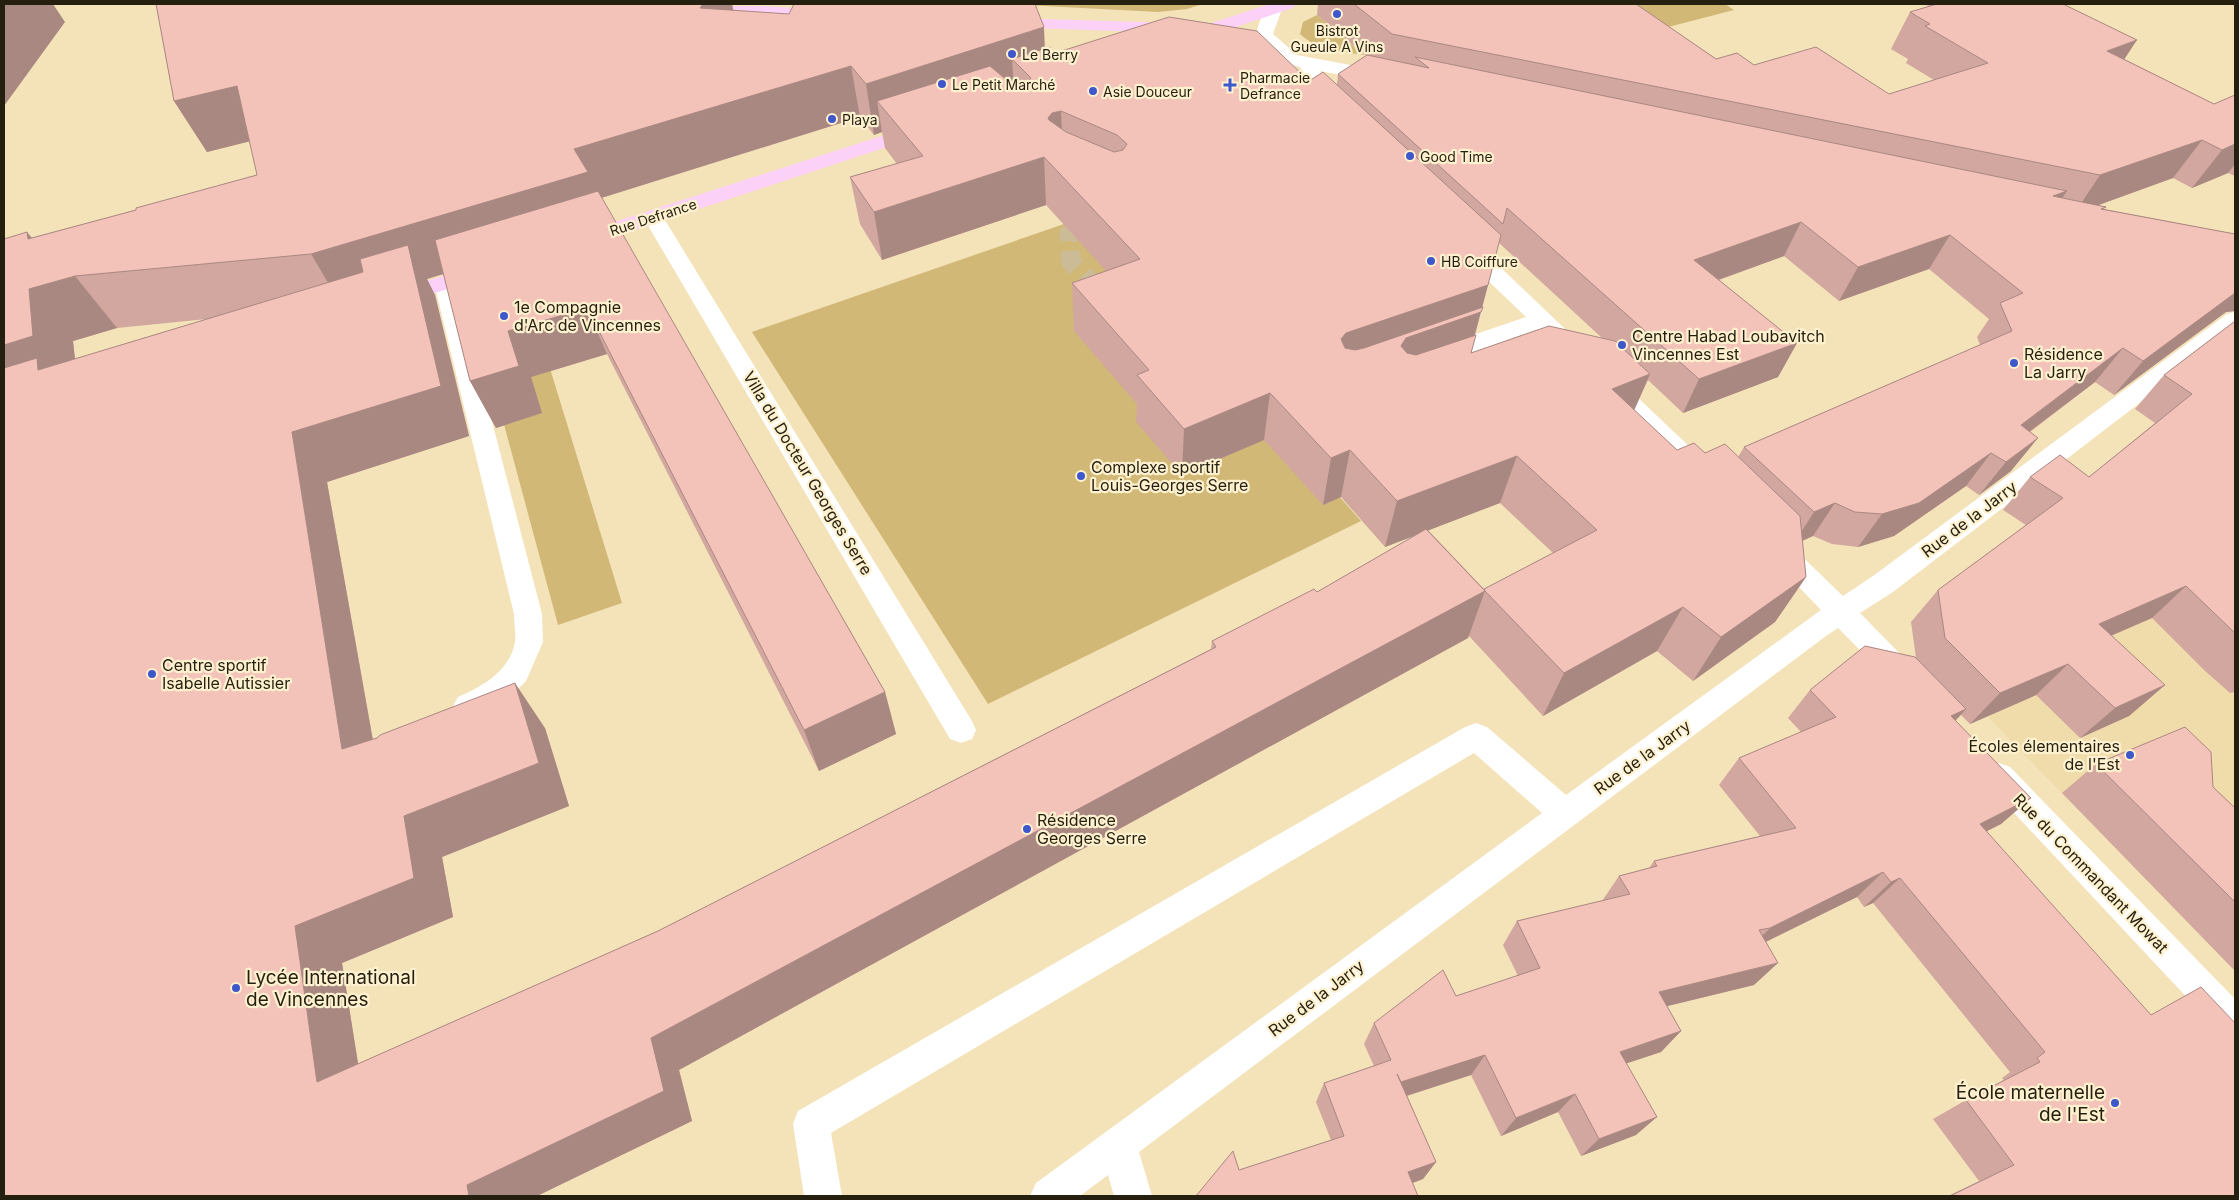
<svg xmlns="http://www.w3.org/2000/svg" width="2239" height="1200" viewBox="0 0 2239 1200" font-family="Inter,sans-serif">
	<rect width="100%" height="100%" fill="#f4e3b9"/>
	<path fill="#f0dcaa" d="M 2235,563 L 2235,971 L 1987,716 L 2036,695 L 2080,738 L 2128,716 L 2066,655 Z"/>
	<path fill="#d2b876" d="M 1009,4 L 1203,4 L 1187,9 L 1158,12 Z
		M 1627,4 L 1725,4 L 1734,10 L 1641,34 Z
		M 1317,15 L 1364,55 C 1341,51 1318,51 1300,34 L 1303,22 Z
		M 1064,224 L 1338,495 L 1361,521 L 988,704 L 752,332 Z
		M 544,349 L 622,603 L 558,625 L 488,365 Z"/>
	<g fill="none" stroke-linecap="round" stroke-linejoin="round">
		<path stroke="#cbbc97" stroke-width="19" stroke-dasharray="19 10" stroke-linecap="butt" d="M 1106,218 L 1103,222 L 1069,234 L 1071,262 L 1110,302"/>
		<path stroke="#cbbc97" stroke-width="26" stroke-dasharray="26 12" stroke-linecap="butt" d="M 1109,301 L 1113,305"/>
		<path fill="#fff" fill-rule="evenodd" d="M 1273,4 L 1279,5 L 1282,9 L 1273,34 L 1297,55 L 1382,71 L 1389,73 L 1391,77 L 1389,81 L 1382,83 L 1320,71 L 1328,86 L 1325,102 L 1332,110 L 1329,114 C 1318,117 1312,112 1305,103 L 1310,86 L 1300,67 L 1242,52 L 1239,48 L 1242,44 L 1248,43 L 1268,48 L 1255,35 L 1264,9 L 1267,5 Z
			M 653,211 L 660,213 L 663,217 L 972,721 L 976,730 L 972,739 L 961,743 L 950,739 L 643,217 L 646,213 Z
			M 1465,239 L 1473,241 L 1585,348 L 1589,353 L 1585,358 C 1565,364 1551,341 1538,329 L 1448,361 L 1440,363 L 1432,361 L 1428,355 L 1432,349 L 1526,317 L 1457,251 L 1454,246 L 1457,241 Z
			M 445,276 L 453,278 L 456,283 L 542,614 L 543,642 L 526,681 L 503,704 L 468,718 L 458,715 L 453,706 L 458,697 C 482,687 510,671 515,642 C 516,633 514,623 514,614 L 434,283 L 437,278 Z
			M 2235,312 L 2235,330 L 1893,592 L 1860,613 L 1914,668 L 1918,676 L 1914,684 L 1904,688 L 1894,684 L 1838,628 L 1826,636 L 1139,1152 L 1152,1196 L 1114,1196 L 1108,1175 L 1080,1196 L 1030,1196 L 1036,1183 L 1542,813 L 1474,753 L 831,1133 L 842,1196 L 804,1196 L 793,1124 L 798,1111 L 1465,727 L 1476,723 L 1487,727 L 1566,795 L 1821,610 L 1769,556 L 1765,549 L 1769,542 L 1778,539 L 1787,542 L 1843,596 L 1873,576 L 2227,314 Z
			M 1608,375 L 1616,377 L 1712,468 L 1716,475 L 1712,482 L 1703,484 L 1694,482 L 1600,389 L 1596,383 L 1600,377 Z
			M 1999,763 L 2010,767 L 2235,999 L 2235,1041 L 2223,1036 L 1988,785 L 1984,776 L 1988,767 Z"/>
		<path fill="#fcd1f8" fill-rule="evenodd" d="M 1270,4 L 1296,4 L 1293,8 L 1193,41 L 1187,42 L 1181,41 L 1178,37 L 1181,33 Z
			M 712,6 L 765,6 L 826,10 L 832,11 L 835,15 L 832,19 L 826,20 L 706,15 L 703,11 L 706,7 Z
			M 1004,18 L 1176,23 L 1182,24 L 1185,28 L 1182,32 L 1176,33 L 998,27 L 995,23 L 998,19 Z
			M 919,124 L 926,126 L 929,130 L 926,134 L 593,244 L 585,246 L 577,244 L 574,239 L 577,234 Z
			M 482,264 L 490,266 L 493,271 L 490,276 L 396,305 L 388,303 L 385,298 L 388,293 Z"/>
	</g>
	<path fill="#d1a79f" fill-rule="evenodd" d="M 156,4 L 743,4 L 742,5 L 732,4 L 733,10 L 1045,48 L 1052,54 L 1337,84 L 1338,74 L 1366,56 L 1317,15 L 1318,4 L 1636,4 L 1716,59 L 1754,65 L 1889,94 L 1934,80 L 1906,63 L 1908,59 L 1891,49 L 1910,12 L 1929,6 L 1924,4 L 2063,4 L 2124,59 L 2214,104 L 2235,95 L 2235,176 L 2228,173 L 2192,188 L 2173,178 L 2098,205 L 2106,207 L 2104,209 L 2235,234 L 2235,311 L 2226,312 L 2114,395 L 2095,382 L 2030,432 L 2011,471 L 1979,495 L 1966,486 L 1894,536 L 1858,547 L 1832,544 L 1813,536 L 1802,541 L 1806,577 L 1775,622 L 1693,681 L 1657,651 L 1543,716 L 1469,636 L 1468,638 L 679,1070 L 692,1121 L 537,1196 L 4,1196 L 27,232 L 31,238 L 136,210 L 257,175 L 250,141 L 207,152 L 174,101 ZM 860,117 L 874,135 L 882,132 L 885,148 L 897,164 L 850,177 L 860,224 L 882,260 L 1046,205 L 1106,271 L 1072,283 L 1074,331 L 1137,404 L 1136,422 L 1182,475 L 1264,440 L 1323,505 L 1341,497 L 1385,547 L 1416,535 L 1317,592 L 1212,641 L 1211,649 L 658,931 L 358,1064 L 342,963 L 453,917 L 442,857 L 569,806 L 545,728 L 373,740 L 327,482 L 469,436 L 435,295 L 427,279 L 444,274 L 470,381 L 496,428 L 542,413 L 531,377 L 607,354 L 819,771 L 896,734 L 885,692 L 601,198 ZM 1499,243 L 1602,338 L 1471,353 L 1475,335 ZM 1784,256 L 1839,301 L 1929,269 L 1989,319 L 1977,337 L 1980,345 L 1744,447 L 1738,457 L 1677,450 L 1634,410 L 1648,380 L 1683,413 L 1778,377 L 1797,343 L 1719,280 ZM 207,319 L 75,359 L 73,341 L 117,328 ZM 1500,503 L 1553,553 L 1484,589 L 1428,530 Z
		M 2235,321 L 2235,692 L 2230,693 L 2204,670 L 2152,618 L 2111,636 L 2165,685 L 2129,716 L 2080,738 L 2036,695 L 1970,724 L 1961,715 L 1955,721 L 2031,798 L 2001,824 L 1987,831 L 2235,1196 L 1948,1196 L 1979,1181 L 1933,1119 L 1966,1100 L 2004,1080 L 2002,1078 L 2010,1072 L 1873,903 L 1864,907 L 1857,897 L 1766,942 L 1754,985 L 1667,1006 L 1681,1031 L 1661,1052 L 1626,1063 L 1636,1135 L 1581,1156 L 1558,1112 L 1501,1136 L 1471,1075 L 1407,1096 L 1436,1162 L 1423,1179 L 1412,1183 L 1239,1170 L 1331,1140 L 1316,1102 L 1324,1083 L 1374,1066 L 1364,1044 L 1374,1023 L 1518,976 L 1503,945 L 1517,921 L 1602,901 L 1619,876 L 1649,868 L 1654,861 L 1760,836 L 1719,785 L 1739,758 L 1801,732 L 1788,718 L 1810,690 L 1916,658 L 1911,622 L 1938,590 L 2026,525 L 2003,510 L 2030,477 L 2089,477 L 2155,423 L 2135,409 L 2164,375 Z
		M 2096,764 L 2213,787 L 2235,808 L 2235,971 L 2062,793 Z"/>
	<path fill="#aa8882" d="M 4,4 L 53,4 L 65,22 L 4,106 Z
		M 703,4 L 732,4 L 735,18 L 700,8 Z
		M 1044,27 L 1046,78 L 1031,78 L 1012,59 L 1014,88 L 877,101 L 882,132 L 874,135 L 866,84 Z
		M 2137,40 L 2112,78 L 2107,51 Z
		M 851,66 L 860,117 L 598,199 L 607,223 L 427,279 L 435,295 L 469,436 L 327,482 L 382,792 L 342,749 L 292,432 L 342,306 L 311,254 L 574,149 Z
		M 237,86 L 267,137 L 207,152 L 174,101 Z
		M 1061,111 L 1063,158 L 1054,160 L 1048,118 L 1052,113 Z
		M 2202,140 L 2173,178 L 2074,214 L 2100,175 Z
		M 2235,144 L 2235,164 L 2228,173 L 2192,188 L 2222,150 Z
		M 1044,157 L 1046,205 L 882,260 L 874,212 Z
		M 2067,191 L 2044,225 L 2053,196 Z
		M 1801,222 L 1784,256 L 1679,294 L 1694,260 Z
		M 27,232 L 65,279 L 75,276 L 117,328 L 73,341 L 78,388 L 4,408 L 4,345 L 29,289 Z
		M 1950,235 L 1929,269 L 1839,301 L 1858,267 Z
		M 1488,285 L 1468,360 L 1337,380 L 1341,339 L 1346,333 Z
		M 2235,293 L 2235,311 L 2226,312 L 2114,395 L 2143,361 Z
		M 587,308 L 607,354 L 531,377 L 542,413 L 496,428 L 470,381 L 508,331 Z
		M 1797,343 L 1778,377 L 1683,413 L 1699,379 Z
		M 2123,348 L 2095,382 L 1997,456 L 2021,425 Z
		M 1650,374 L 1629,422 L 1612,389 Z
		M 1270,393 L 1264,440 L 1182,475 L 1184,429 Z
		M 2038,438 L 2011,471 L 1979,495 L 2006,462 Z
		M 1350,450 L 1341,497 L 1323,505 L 1331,458 Z
		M 1991,453 L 1966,486 L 1894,536 L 1858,547 L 1882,514 Z
		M 1517,456 L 1500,503 L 1385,547 L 1397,501 Z
		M 1835,503 L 1813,536 L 1793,545 L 1814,512 Z
		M 1806,577 L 1775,622 L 1693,681 L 1721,637 Z
		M 2186,586 L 2152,618 L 2066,655 L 2099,624 Z
		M 1485,591 L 1468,638 L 679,1070 L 692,1121 L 537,1196 L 469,1196 L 467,1185 L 651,1038 Z
		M 1683,607 L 1657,651 L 1543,716 L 1564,673 Z
		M 2068,664 L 2036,695 L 1970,724 L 2000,693 Z
		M 515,683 L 545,728 L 569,806 L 442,857 L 453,917 L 342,963 L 366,1113 L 317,1082 L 295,926 L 404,816 Z
		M 2165,685 L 2129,716 L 2080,738 L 2115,708 Z
		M 885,692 L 896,734 L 819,771 L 804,730 Z
		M 1966,709 L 1940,737 L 1951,716 Z
		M 2031,798 L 2001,824 L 1951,849 L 1980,824 Z
		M 1883,872 L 1857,897 L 1747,951 L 1770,928 Z
		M 1900,878 L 1873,903 L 1864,907 L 1891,882 Z
		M 1778,963 L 1754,985 L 1639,1013 L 1659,992 Z
		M 1681,1031 L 1661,1052 L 1601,1072 L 1620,1052 Z
		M 1485,1055 L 1471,1075 L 1390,1101 L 1401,1082 Z
		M 1575,1094 L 1558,1112 L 1501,1136 L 1516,1118 Z
		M 1657,1117 L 1636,1135 L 1581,1156 L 1599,1139 Z
		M 1436,1162 L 1423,1179 L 1397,1189 L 1408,1172 Z"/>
	<path fill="#f3c2b9" stroke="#aa8882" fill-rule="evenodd" d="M 156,4 L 703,4 L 700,8 L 789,14 L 794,4 L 1035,4 L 1044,27 L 866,84 L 851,66 L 574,149 L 588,172 L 311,254 L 75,276 L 29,289 L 33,336 L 4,345 L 4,239 L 27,232 L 28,239 L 136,210 L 136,208 L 257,175 L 237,86 L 174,101 Z
		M 1354,4 L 1636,4 L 1716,59 L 1737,53 L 1754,65 L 1816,47 L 1889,94 L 1988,63 L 1925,26 L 1930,24 L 1910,12 L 1937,4 L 2063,4 L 2137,40 L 2107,51 L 2214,104 L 2235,95 L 2235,144 L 2222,150 L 2202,140 L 2100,175 L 1392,34 Z
		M 1169,17 L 1257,31 L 1309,81 L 1323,72 L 1501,235 L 1488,285 L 1346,333 L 1341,339 L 1345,348 L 1355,350 L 1364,348 L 1483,307 L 1481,312 L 1406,338 L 1401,346 L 1407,353 L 1416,355 L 1476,335 L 1471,353 L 1549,326 L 1615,341 L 1650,374 L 1612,389 L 1677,450 L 1694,443 L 1705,453 L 1725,444 L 1800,516 L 1806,577 L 1721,637 L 1683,607 L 1564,673 L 1485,591 L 1484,589 L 1597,530 L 1517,456 L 1397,501 L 1350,450 L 1331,458 L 1270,393 L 1184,429 L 1137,375 L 1149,370 L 1072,283 L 1140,259 L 1044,157 L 874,212 L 850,177 L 923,156 L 877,101 L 990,66 L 1009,82 L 1020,86 L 1026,85 L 1031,78 L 1012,59 L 1050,47 L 1052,54 ZM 1061,111 L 1117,135 L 1127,144 L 1123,150 L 1114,152 L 1066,132 L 1049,120 L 1048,118 L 1052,113 Z
		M 1367,55 L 1429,68 L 1415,57 L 2067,191 L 2053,196 L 2106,207 L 2101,209 L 2235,234 L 2235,293 L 2143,361 L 2123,348 L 2021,425 L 2038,438 L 2006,462 L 1991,453 L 1919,503 L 1882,514 L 1855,512 L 1835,503 L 1814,512 L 1744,447 L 2012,331 L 2000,303 L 2023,293 L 1950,235 L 1858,267 L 1801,222 L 1694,260 L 1797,343 L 1699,379 L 1507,208 L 1503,224 L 1338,74 Z
		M 598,191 L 885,692 L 804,730 L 587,308 L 508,331 L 519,366 L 470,381 L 435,240 Z
		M 408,245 L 441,386 L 292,432 L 342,749 L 377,738 L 380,735 L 515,683 L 539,763 L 404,816 L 414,878 L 295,926 L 317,1082 L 658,931 L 1216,647 L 1212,641 L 1314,589 L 1317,592 L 1426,529 L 1485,591 L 651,1038 L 664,1091 L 467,1185 L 469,1196 L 4,1196 L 4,368 L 37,358 L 38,370 L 363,272 L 360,259 Z
		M 2235,321 L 2235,633 L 2186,586 L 2099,624 L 2165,685 L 2115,708 L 2068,664 L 2000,693 L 1945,638 L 1938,590 L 2063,498 L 2030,477 L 2060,455 L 2089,477 L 2192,394 L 2164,375 Z
		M 1865,646 L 1915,657 L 1966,709 L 1951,716 L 2031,798 L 1980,824 L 2151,1015 L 2201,987 L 2235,1023 L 2235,1196 L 1950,1196 L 2014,1165 L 1966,1100 L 2040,1062 L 2037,1058 L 2045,1052 L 1900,878 L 1891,882 L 1883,872 L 1770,928 L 1759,930 L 1778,963 L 1659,992 L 1681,1031 L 1620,1052 L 1657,1117 L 1599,1139 L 1575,1094 L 1516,1118 L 1485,1055 L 1401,1082 L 1397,1074 L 1436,1162 L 1408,1172 L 1418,1196 L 1196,1196 L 1233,1151 L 1239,1170 L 1344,1136 L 1324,1083 L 1391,1060 L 1374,1023 L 1443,970 L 1456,996 L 1540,968 L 1517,921 L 1630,894 L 1619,876 L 1657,866 L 1654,861 L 1796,828 L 1739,758 L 1836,717 L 1810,690 Z
		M 2185,727 L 2211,752 L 2213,787 L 2235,808 L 2235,902 L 2096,764 Z"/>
	<g fill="#3e57ca" stroke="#fef1cf" stroke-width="2">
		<circle cx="1337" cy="14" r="5"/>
		<circle cx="1012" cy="54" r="5"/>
		<circle cx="942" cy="84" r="5"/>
		<path d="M1227.5 77.5h5v5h5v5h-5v5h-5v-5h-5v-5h5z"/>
		<circle cx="1093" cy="91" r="5"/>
		<circle cx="832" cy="119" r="5"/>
		<circle cx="1410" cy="156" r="5"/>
		<circle cx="1431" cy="261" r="5"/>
		<circle cx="504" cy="316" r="5"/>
		<circle cx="1622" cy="345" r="5"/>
		<circle cx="2014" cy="363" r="5"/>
		<circle cx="1081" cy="476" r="5"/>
		<circle cx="152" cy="674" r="5"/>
		<circle cx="2130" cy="755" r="5"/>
		<circle cx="1027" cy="829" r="5"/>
		<circle cx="236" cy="988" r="5"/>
		<circle cx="2115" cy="1103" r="5"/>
	</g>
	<g text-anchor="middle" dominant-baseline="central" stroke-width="4.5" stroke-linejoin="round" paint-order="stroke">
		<g font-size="14" fill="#251f0f" stroke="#fef1cf" text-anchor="start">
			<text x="1337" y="30" text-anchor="middle">Bistrot<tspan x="1337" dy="16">Gueule A Vins</tspan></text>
			<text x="1022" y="54">Le Berry</text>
			<text x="1240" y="77">Pharmacie<tspan x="1240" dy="16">Defrance</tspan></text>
			<text x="952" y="84">Le Petit Marché</text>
			<text x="1103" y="91">Asie Douceur</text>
			<text x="842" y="119">Playa</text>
			<text x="1420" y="156">Good Time</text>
			<text x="1441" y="261">HB Coiffure</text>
		</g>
		<g font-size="14" fill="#251f0f" stroke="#fef1cf">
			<text transform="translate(653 217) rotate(-18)">Rue Defrance</text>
		</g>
		<g font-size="16" fill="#251f0f" stroke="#fef1cf" text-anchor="start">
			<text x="514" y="307">1e Compagnie<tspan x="514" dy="18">d'Arc de Vincennes</tspan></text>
			<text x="1632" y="336">Centre Habad Loubavitch<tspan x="1632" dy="18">Vincennes Est</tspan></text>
			<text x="2024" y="354">Résidence<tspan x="2024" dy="18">La Jarry</tspan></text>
			<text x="1091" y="467">Complexe sportif<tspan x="1091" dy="18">Louis-Georges Serre</tspan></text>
			<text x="162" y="665">Centre sportif<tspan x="162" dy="18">Isabelle Autissier</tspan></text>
			<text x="2120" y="746" text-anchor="end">Écoles élementaires<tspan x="2120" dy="18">de l'Est</tspan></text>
			<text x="1037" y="820">Résidence<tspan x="1037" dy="18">Georges Serre</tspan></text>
		</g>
		<g font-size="16" fill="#251f0f" stroke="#fef1cf">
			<text transform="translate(808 473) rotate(59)">Villa du Docteur Georges Serre</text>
			<text transform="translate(1969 519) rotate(-37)">Rue de la Jarry</text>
			<text transform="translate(1642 757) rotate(-36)">Rue de la Jarry</text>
			<text transform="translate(2091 873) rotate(46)">Rue du Commandant Mowat</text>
			<text transform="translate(1316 998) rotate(-37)">Rue de la Jarry</text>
		</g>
		<g font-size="19" fill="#251f0f" stroke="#fef1cf" text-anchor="start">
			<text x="246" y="977">Lycée International<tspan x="246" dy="22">de Vincennes</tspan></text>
			<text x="2105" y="1092" text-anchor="end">École maternelle<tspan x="2105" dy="22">de l'Est</tspan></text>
		</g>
	</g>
	<rect width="2239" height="1200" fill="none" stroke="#251f0f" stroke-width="10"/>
</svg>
